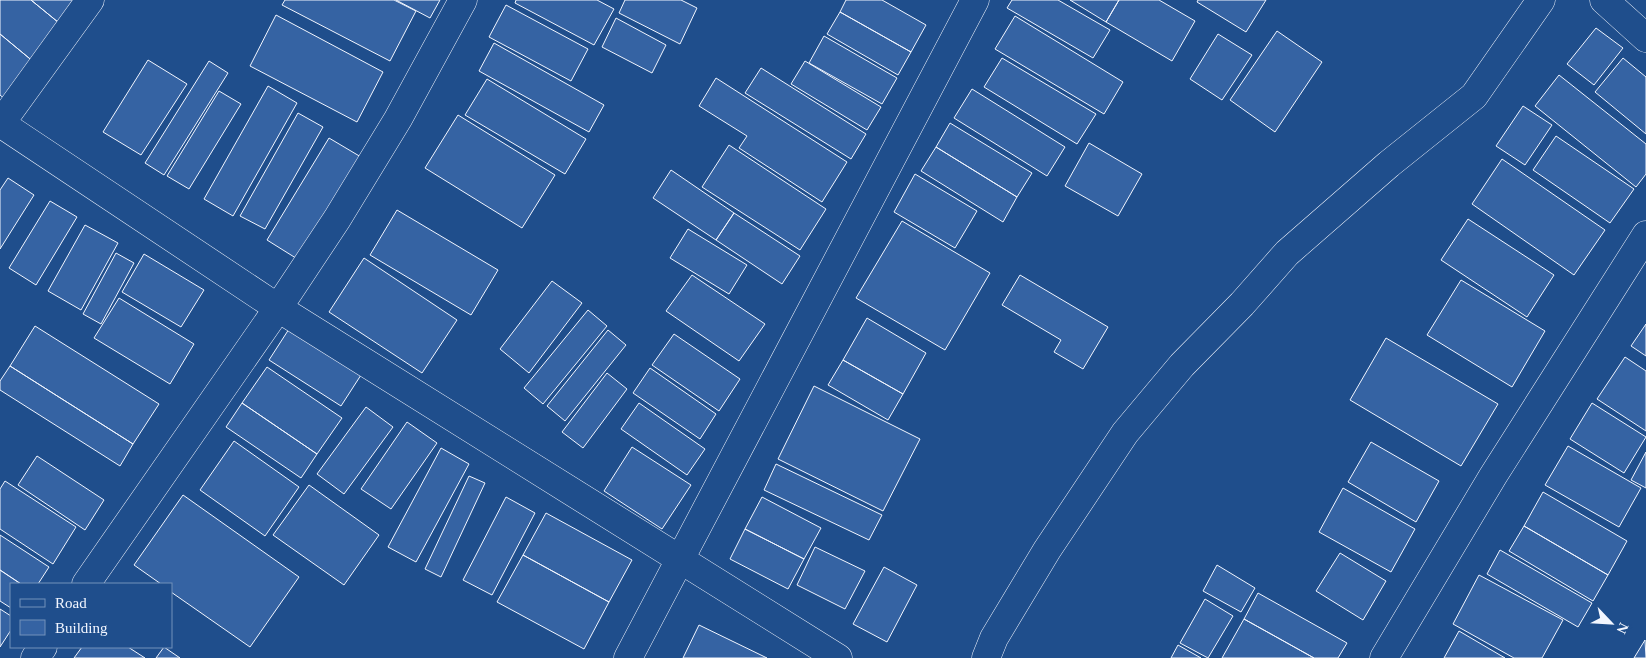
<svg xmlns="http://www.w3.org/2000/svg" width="1646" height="658" viewBox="0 0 1646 658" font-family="Georgia,serif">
	<rect width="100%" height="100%" fill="#1f4e8c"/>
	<path fill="#3563a3" stroke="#f2f6ff" d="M 0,0 L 31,0 L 64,27 L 35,63 L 0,34 Z
		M 31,0 L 85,0 L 64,27 Z
		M 285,0 L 394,0 L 416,11 L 390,61 L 282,5 Z
		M 396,0 L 440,0 L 430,18 Z
		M 516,0 L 597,0 L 614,9 L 594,45 L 515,3 Z
		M 625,0 L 681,0 L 697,8 L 680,44 L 619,13 Z
		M 846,0 L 882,0 L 926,25 L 911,52 L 840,12 Z
		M 1012,0 L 1058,0 L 1110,30 L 1093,58 L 1007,8 Z
		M 1070,0 L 1119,0 L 1106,22 Z
		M 1119,0 L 1159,0 L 1195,21 L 1172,61 L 1106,22 Z
		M 1198,0 L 1266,0 L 1246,32 L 1197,2 Z
		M 506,5 L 588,49 L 571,81 L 489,37 Z
		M 840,12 L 911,52 L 898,75 L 827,34 Z
		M 276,15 L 383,72 L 357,122 L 250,66 Z
		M 1015,16 L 1123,82 L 1104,114 L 995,49 Z
		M 616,18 L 666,45 L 652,73 L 602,47 Z
		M 1596,28 L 1623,48 L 1594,85 L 1567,64 Z
		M 1277,31 L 1322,62 L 1275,132 L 1230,100 Z
		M 0,34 L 35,63 L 6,100 L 0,95 Z
		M 1218,34 L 1252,55 L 1222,100 L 1190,79 Z
		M 824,36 L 897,78 L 882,104 L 809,63 Z
		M 494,43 L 604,105 L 589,132 L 479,71 Z
		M 1002,58 L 1096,114 L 1077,144 L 984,87 Z
		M 1623,58 L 1646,77 L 1646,134 L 1595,92 Z
		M 148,60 L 187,84 L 141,155 L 103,132 Z
		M 209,61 L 228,73 L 164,175 L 145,163 Z
		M 805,61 L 881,107 L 867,130 L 791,84 Z
		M 761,68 L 866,134 L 851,159 L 745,93 Z
		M 1559,75 L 1646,144 L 1646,174 L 1636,187 L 1535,106 Z
		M 716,78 L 847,162 L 822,202 L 739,148 L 747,136 L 699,106 Z
		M 487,79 L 586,139 L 565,174 L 465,115 Z
		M 268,86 L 297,103 L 233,216 L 204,199 Z
		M 972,89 L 1065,147 L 1047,176 L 954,118 Z
		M 219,91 L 241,104 L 189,189 L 167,176 Z
		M 1523,106 L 1552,125 L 1525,165 L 1496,146 Z
		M 298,113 L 323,127 L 265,229 L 240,216 Z
		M 458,115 L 555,175 L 522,228 L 425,168 Z
		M 950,123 L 1032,173 L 1017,197 L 936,147 Z
		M 1556,136 L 1634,189 L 1610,223 L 1533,170 Z
		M 329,138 L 361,157 L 299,260 L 267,240 Z
		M 1089,143 L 1142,174 L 1118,216 L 1065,186 Z
		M 729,145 L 826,209 L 800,250 L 702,187 Z
		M 936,147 L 1017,197 L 1003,222 L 921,171 Z
		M 1502,159 L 1605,230 L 1574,275 L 1472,204 Z
		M 671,170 L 734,213 L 716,240 L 653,198 Z
		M 915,174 L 977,211 L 955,248 L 894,212 Z
		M 8,178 L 34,195 L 0,249 L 0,190 Z
		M 50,201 L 77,217 L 36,285 L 9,268 Z
		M 397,210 L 498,270 L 471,315 L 370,255 Z
		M 734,213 L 800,256 L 782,284 L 716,240 Z
		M 1468,219 L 1554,275 L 1527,317 L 1441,260 Z
		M 902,221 L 990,273 L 945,350 L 856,298 Z
		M 85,225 L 118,243 L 81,310 L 48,291 Z
		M 688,229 L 747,265 L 729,294 L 670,258 Z
		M 116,253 L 134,263 L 101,324 L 83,314 Z
		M 144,254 L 204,290 L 181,327 L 122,292 Z
		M 364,258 L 457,320 L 422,373 L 329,312 Z
		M 692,275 L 765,324 L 739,361 L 666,311 Z
		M 1020,275 L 1108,327 L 1083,369 L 1054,352 L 1061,340 L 1002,305 Z
		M 1461,280 L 1545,331 L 1512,387 L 1427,335 Z
		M 552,281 L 582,303 L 529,373 L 500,349 Z
		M 119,298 L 194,344 L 170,384 L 94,338 Z
		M 588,310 L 607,326 L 543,404 L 524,388 Z
		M 867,318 L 926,353 L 903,394 L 843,360 Z
		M 1646,324 L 1646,356 L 1631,346 Z
		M 35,326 L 159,404 L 133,444 L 10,366 Z
		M 289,329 L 361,375 L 341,406 L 269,360 Z
		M 608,330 L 626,345 L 565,421 L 547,406 Z
		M 674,334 L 740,379 L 719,411 L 652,365 Z
		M 1386,338 L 1498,404 L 1461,466 L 1350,400 Z
		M 1625,357 L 1646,371 L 1646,431 L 1597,399 Z
		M 843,360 L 903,394 L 888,420 L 828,385 Z
		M 10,366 L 133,444 L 120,466 L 0,390 L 0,381 Z
		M 267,367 L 342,418 L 317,454 L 242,403 Z
		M 650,368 L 716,414 L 700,439 L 633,393 Z
		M 607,373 L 627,389 L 583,448 L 562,432 Z
		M 814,386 L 920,439 L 883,511 L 778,459 Z
		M 242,403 L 317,454 L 301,478 L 226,427 Z
		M 639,403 L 705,449 L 687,475 L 621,429 Z
		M 1592,403 L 1646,437 L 1624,473 L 1570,439 Z
		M 366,407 L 393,427 L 344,494 L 317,474 Z
		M 407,422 L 437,443 L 391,509 L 361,489 Z
		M 234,441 L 299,487 L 265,536 L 200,490 Z
		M 1371,442 L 1439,481 L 1416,522 L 1348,482 Z
		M 1568,446 L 1641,488 L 1619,527 L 1545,485 Z
		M 632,447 L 691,485 L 662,529 L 604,491 Z
		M 441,448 L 469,464 L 416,562 L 388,547 Z
		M 1646,452 L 1646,488 L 1631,480 Z
		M 37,456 L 104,500 L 85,530 L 18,485 Z
		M 776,464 L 882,515 L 869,540 L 764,490 Z
		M 469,476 L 485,483 L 441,577 L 425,569 Z
		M 5,481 L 76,527 L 53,564 L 0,529 L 0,489 Z
		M 309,485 L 379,535 L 344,585 L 273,535 Z
		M 1343,488 L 1415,529 L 1391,572 L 1319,532 Z
		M 1543,492 L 1627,541 L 1608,575 L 1524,526 Z
		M 183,495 L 299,577 L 250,647 L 171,592 L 171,584 L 161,584 L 134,565 Z
		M 506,497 L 535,513 L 492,595 L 463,580 Z
		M 762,497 L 821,528 L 804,559 L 745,529 Z
		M 546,513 L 632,560 L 609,602 L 523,555 Z
		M 1524,526 L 1608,575 L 1593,601 L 1509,551 Z
		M 745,529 L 804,559 L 788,589 L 730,559 Z
		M 0,535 L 49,567 L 38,584 L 21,584 L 0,570 Z
		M 815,547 L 865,571 L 845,609 L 797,585 Z
		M 1500,550 L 1592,603 L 1578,627 L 1487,574 Z
		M 1340,553 L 1386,581 L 1363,620 L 1316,591 Z
		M 523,555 L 609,602 L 584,649 L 497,602 Z
		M 1217,565 L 1255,588 L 1241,612 L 1203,591 Z
		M 884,567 L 917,585 L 887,642 L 853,624 Z
		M 0,570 L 21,584 L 11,584 L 11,608 L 0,601 Z
		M 1479,575 L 1563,620 L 1542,658 L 1514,658 L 1453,624 Z
		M 1258,593 L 1347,643 L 1338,658 L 1314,658 L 1244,619 Z
		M 1205,599 L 1233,616 L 1208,658 L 1180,643 Z
		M 0,609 L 11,616 L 11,630 L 0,647 Z
		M 1244,619 L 1314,658 L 1222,658 Z
		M 699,625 L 767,658 L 683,658 Z
		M 1459,631 L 1505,658 L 1444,658 Z
		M 1645,640 L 1646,658 L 1634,658 Z
		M 1178,645 L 1201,658 L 1171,658 Z
		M 82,647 L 128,647 L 145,658 L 74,658 Z
		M 164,647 L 180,658 L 156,658 Z"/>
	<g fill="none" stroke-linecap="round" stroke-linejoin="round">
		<defs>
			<path id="street" d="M 1604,0 L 1646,38
				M 0,123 L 278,308 L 838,658
				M 1,123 L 90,0
				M 86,584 L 278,308 L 337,219 L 398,119 L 463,0
				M 35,658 L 43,647
				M 628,658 L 975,0
				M 986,658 L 994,638 L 1047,550 L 1125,433 L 1182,365 L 1242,304 L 1287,253 L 1389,164 L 1474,96 L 1541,0
				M 1384,658 L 1493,476 L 1646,235"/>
		</defs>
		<use href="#street" stroke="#f2f6ff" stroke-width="29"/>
		<use href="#street" stroke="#1f4e8c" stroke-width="28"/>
	</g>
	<rect x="10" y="583" width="162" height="65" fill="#1f4e8c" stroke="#7391ba"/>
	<rect x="20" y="599" width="25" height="8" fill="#1f4e8c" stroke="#7391ba"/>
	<text x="55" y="608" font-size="15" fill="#f2f6ff">Road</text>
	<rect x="20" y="620" width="25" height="15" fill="#3563a3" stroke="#7391ba"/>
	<text x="55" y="633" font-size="15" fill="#f2f6ff">Building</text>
	<g transform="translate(1611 623) rotate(115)" stroke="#1f4e8c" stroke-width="4" paint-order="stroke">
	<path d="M0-4L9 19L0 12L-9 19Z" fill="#f2f6ff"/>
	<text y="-8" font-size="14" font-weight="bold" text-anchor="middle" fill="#f2f6ff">N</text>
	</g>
</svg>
